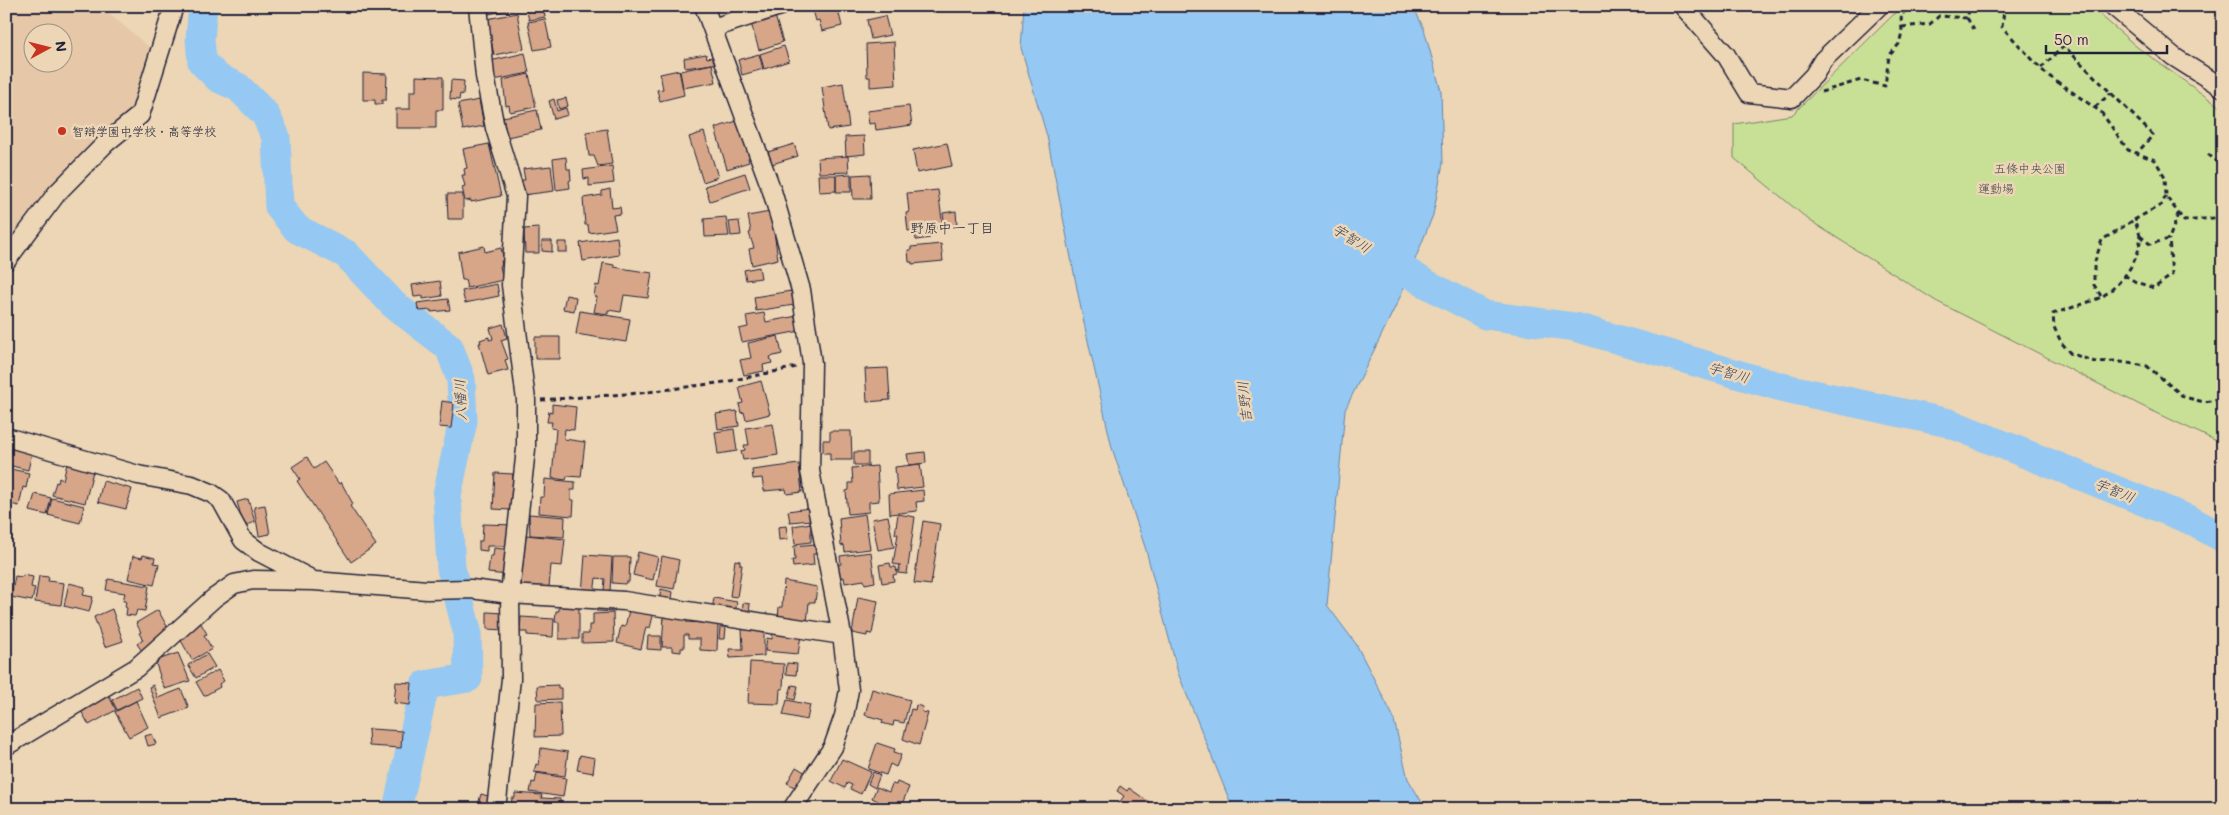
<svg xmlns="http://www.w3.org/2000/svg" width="2229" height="815" viewBox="0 0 2229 815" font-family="Mali,'Klee One',sans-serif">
	<rect width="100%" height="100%" fill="#ecd6b5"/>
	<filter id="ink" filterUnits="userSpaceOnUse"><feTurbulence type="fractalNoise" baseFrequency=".02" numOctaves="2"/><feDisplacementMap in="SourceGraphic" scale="10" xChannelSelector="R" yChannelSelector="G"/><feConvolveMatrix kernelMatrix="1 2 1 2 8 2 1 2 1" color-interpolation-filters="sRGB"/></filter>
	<g filter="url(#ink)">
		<path fill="#e6c8a8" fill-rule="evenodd" d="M 6,6 L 100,6 L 155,52 L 138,112 L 6,252 ZM 32,32 L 62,32 L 62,62 L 32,62 Z"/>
		<path fill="#c8e095" stroke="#758168" d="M 1902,6 L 2090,6 L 2137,47 L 2223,109 L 2223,444 L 2142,406 L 1936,301 L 1809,220 L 1734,158 L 1734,124 L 1792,115 Z"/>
		<path fill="#95c8f2" stroke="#6786a9" d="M 1024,6 L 1413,6 L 1424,29 L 1441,91 L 1443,163 L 1433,215 L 1400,297 L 1345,410 L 1327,605 L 1356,644 L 1393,716 L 1408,779 L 1426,809 L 1233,809 L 1178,673 L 1146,550 L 1112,448 L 1082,314 L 1047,136 L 1021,48 Z"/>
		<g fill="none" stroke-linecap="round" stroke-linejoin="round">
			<path stroke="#95c8f2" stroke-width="29" d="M 203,6 L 200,39 L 202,62 L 218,78 L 238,87 L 265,114 L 276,137 L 279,207 L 297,229 L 346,254 L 394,305 L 449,347 L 461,379 L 463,421 L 447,495 L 451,568 L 467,631 L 468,678 L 425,685 L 397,809
				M 1377,253 L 1423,282 L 1485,315 L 1575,327 L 1785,388 L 1949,423 L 2190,520 L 2223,538"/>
		</g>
		<path fill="#d7a689" stroke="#22223b" d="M 488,6 L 520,6 L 521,7 L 489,14 Z
			M 534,6 L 543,6 L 545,17 L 529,20 L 526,8 Z
			M 812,6 L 837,6 L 842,26 L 822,31 L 819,20 L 816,21 Z
			M 517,13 L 524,49 L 494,55 L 487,19 Z
			M 774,13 L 783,42 L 759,50 L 750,20 Z
			M 885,16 L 890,35 L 871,39 L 867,20 Z
			M 545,19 L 551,47 L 534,50 L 528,22 Z
			M 894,42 L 896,85 L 870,87 L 870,77 L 867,77 L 866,44 Z
			M 784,46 L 789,61 L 764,69 L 760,54 Z
			M 525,53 L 529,73 L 494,80 L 490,61 Z
			M 706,54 L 707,58 L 717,56 L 719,63 L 685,68 L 684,58 Z
			M 759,54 L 763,69 L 742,75 L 738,60 Z
			M 712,64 L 716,82 L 683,88 L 680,71 Z
			M 679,70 L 684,95 L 660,101 L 657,90 L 663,89 L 660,74 Z
			M 363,73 L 387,74 L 386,100 L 382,100 L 382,104 L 375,104 L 375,100 L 363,100 Z
			M 529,74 L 536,107 L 510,112 L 509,105 L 506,106 L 503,80 Z
			M 416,76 L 443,77 L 443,110 L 436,110 L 436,128 L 396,128 L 396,109 L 410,109 L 410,91 L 416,91 Z
			M 451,80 L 464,81 L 463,95 L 460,94 L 459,100 L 450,99 Z
			M 843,83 L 849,127 L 828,130 L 822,87 Z
			M 566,98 L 568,106 L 559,109 L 557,100 Z
			M 554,99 L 557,111 L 566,108 L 568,115 L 554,119 L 549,101 Z
			M 479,100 L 484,126 L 463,130 L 458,104 Z
			M 909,106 L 912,125 L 876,130 L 875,123 L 869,124 L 867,111 Z
			M 537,110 L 541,130 L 507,137 L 503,117 Z
			M 740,120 L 751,157 L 748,158 L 749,162 L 727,169 L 715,128 Z
			M 607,129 L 612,164 L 598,166 L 594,156 L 589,156 L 586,132 Z
			M 704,132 L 718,177 L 703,182 L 689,137 Z
			M 864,136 L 865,154 L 846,156 L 845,137 Z
			M 947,143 L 952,166 L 917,173 L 913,150 Z
			M 489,144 L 501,196 L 471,202 L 471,200 L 465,201 L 462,187 L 465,186 L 462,175 L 465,175 L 464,169 L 467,168 L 463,149 Z
			M 794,144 L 798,156 L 772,164 L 768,152 Z
			M 848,156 L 849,172 L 819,173 L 818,158 Z
			M 566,157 L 567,169 L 570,169 L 571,180 L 569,181 L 570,188 L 556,190 L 553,159 Z
			M 551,166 L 554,191 L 523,195 L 521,180 L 525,180 L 523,169 Z
			M 612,166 L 614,183 L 589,186 L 589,178 L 584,179 L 583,170 Z
			M 745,173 L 750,188 L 710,201 L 705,186 Z
			M 851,174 L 851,192 L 836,192 L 836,175 Z
			M 870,174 L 871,199 L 853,199 L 852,175 Z
			M 818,175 L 836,175 L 836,191 L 819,192 Z
			M 610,189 L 612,208 L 620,207 L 621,214 L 613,215 L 616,229 L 589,233 L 588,225 L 585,225 L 583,198 L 602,195 L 602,191 Z
			M 938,190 L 943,227 L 929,229 L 930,238 L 916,240 L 915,230 L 908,231 L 906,213 L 909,212 L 907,193 Z
			M 447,194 L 463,194 L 463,219 L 448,219 Z
			M 956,211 L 957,226 L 945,228 L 943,213 Z
			M 770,212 L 777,232 L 774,232 L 778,259 L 752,265 L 749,249 L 754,248 L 749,233 L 751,232 L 748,216 Z
			M 726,217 L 729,236 L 705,237 L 704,219 Z
			M 739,221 L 741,235 L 731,236 L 729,222 Z
			M 539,228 L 539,253 L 525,253 L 524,229 Z
			M 617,237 L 619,255 L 583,261 L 580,243 Z
			M 542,241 L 552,241 L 552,252 L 542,251 Z
			M 558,242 L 567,242 L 567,252 L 558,252 Z
			M 941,244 L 943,261 L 912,264 L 912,262 L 909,262 L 908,250 L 911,250 L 911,247 Z
			M 484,246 L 485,252 L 501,248 L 504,261 L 501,261 L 502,266 L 500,266 L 503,280 L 467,288 L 465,280 L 462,280 L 458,252 Z
			M 603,263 L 614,265 L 614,267 L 652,273 L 648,298 L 624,295 L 621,312 L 608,310 L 608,314 L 594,312 L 597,297 L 594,296 L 596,285 L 599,286 Z
			M 759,267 L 761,278 L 746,280 L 744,270 Z
			M 440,281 L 442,296 L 423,299 L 423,296 L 414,297 L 412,285 Z
			M 497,284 L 499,296 L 465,303 L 462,291 Z
			M 791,291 L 794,305 L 756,311 L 754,297 Z
			M 566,295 L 576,297 L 574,311 L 563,309 Z
			M 448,299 L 450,310 L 431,312 L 431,310 L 420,311 L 418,309 L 417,303 Z
			M 580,311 L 630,319 L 626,342 L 576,334 Z
			M 764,313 L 766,322 L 797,316 L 800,331 L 742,342 L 739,329 L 748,327 L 746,316 Z
			M 503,324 L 507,338 L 501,340 L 508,359 L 505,360 L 508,370 L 488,375 L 479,343 L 481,343 L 480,340 L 489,337 L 489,340 L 493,339 L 490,328 Z
			M 778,336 L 782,354 L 770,357 L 772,363 L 763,365 L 764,371 L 744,375 L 740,360 L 751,358 L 748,343 Z
			M 535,337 L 560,337 L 560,359 L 535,359 Z
			M 888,368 L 890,400 L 867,402 L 865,369 Z
			M 761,381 L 770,414 L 746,420 L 744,412 L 741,413 L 739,404 L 743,403 L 739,387 Z
			M 442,401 L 454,403 L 451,428 L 439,427 Z
			M 552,404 L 576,407 L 574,430 L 565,429 L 564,439 L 585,442 L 581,477 L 567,476 L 566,480 L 552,478 L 556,429 L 551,428 L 552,422 L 547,422 L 549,411 L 552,412 Z
			M 737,411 L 739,426 L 718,429 L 716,414 Z
			M 773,424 L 778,455 L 743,460 L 741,451 L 745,450 L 744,445 L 749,445 L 746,428 Z
			M 734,429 L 737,451 L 718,454 L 715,432 Z
			M 830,431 L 851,431 L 852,460 L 830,460 L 830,453 L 823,453 L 823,440 L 830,440 Z
			M 12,447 L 32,453 L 28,470 L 8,465 Z
			M 854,452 L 868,452 L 868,465 L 854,465 Z
			M 925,452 L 926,463 L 909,465 L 907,454 Z
			M 307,457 L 314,469 L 324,462 L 339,484 L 341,482 L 353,504 L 350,506 L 376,545 L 351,562 L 297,481 L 300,479 L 292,467 Z
			M 67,464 L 93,471 L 85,503 L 52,495 L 56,482 L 58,483 L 59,478 L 63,480 Z
			M 799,464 L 802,492 L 787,494 L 786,489 L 764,491 L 762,478 L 753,479 L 752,470 Z
			M 920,464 L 923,487 L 897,490 L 895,467 Z
			M 877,466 L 879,501 L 869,502 L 869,512 L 848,514 L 846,491 L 849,490 L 849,483 L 853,483 L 852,468 Z
			M 6,468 L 29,473 L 26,488 L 23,487 L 19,506 L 6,503 Z
			M 495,473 L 513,474 L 511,510 L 493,509 Z
			M 545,479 L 575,482 L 575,490 L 571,490 L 571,500 L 574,500 L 573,516 L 539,513 L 540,497 L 544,497 Z
			M 103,481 L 132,489 L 126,509 L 98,502 Z
			M 923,490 L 924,501 L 916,502 L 917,511 L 890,514 L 889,494 Z
			M 35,494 L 51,498 L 47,515 L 30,511 Z
			M 52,498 L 84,506 L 80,523 L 48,515 Z
			M 248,499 L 255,522 L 244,526 L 237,502 Z
			M 265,505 L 270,534 L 259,536 L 254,507 Z
			M 809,508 L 811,520 L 790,522 L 788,511 Z
			M 529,514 L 565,517 L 564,537 L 530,535 Z
			M 865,514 L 870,549 L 845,552 L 844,545 L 841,546 L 839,518 Z
			M 898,514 L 915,517 L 907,574 L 898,573 L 900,565 L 893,564 L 898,534 L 895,534 Z
			M 888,516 L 894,547 L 878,550 L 872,519 Z
			M 923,521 L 940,524 L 931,585 L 914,583 Z
			M 811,523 L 811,542 L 795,544 L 793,526 Z
			M 483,524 L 514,525 L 507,546 L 487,546 L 487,551 L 479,550 L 479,541 L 482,541 Z
			M 786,526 L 788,539 L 779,540 L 778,527 Z
			M 526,535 L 565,539 L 562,566 L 551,565 L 549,587 L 541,587 L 541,593 L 520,591 Z
			M 815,544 L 816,554 L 813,554 L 814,565 L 793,567 L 792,560 L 795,560 L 794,546 Z
			M 494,548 L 511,550 L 508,575 L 488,573 L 490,556 L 493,556 Z
			M 638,552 L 658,557 L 653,580 L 633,575 Z
			M 871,552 L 875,582 L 865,584 L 864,580 L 845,583 L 844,577 L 837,578 L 835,565 L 841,564 L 840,556 Z
			M 143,555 L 155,558 L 154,563 L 159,564 L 154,585 L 128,579 L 133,556 L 142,558 Z
			M 585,555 L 612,557 L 610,591 L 604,591 L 605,579 L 596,578 L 594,595 L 582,594 Z
			M 662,556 L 679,560 L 674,589 L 657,586 Z
			M 613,557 L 630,557 L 629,582 L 626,582 L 625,584 L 612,583 Z
			M 735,560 L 740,561 L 740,565 L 742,565 L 737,597 L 730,596 Z
			M 890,563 L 891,567 L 896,567 L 897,574 L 893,575 L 894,581 L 882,583 L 879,565 Z
			M 23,575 L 33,577 L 31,587 L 35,588 L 32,601 L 11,597 L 15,576 L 22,577 Z
			M 39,576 L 49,577 L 48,581 L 64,583 L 61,605 L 35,602 Z
			M 108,579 L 149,586 L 145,611 L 137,610 L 135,616 L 126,615 L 127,608 L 125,607 L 126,601 L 123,601 L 125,593 L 106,590 Z
			M 784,581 L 817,587 L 815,602 L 809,602 L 807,623 L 778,620 L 779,607 L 782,607 Z
			M 69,583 L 85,587 L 83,595 L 93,597 L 89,612 L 64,606 Z
			M 661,589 L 673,592 L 671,605 L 659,602 Z
			M 858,597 L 878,601 L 872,634 L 867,633 L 867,636 L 852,633 Z
			M 714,598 L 737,602 L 735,613 L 712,610 Z
			M 559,603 L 579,603 L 579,639 L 559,639 L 559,622 L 555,622 L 556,611 L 559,611 Z
			M 743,603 L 750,604 L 749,614 L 742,614 Z
			M 597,604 L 616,605 L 615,612 L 596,611 Z
			M 630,606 L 654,612 L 650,628 L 646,627 L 641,649 L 617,643 L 621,626 L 625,627 Z
			M 112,609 L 123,641 L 105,647 L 94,617 Z
			M 158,610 L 169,630 L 158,636 L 161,640 L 142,651 L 137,644 L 143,640 L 139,633 L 141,632 L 136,623 Z
			M 487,612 L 504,613 L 504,630 L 487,629 Z
			M 613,613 L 614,642 L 582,643 L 582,634 L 589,634 L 589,625 L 593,625 L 593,614 Z
			M 664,615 L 686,616 L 686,622 L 718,624 L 717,651 L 700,650 L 700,639 L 688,639 L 688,635 L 684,635 L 684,648 L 681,648 L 681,652 L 672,651 L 672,647 L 662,647 Z
			M 521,617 L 554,619 L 553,637 L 527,635 L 527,632 L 520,632 Z
			M 199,620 L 207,634 L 204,635 L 212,649 L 192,660 L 179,637 L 193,630 L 190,625 Z
			M 720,627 L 726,627 L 725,639 L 719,639 Z
			M 764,628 L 764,656 L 730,658 L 729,649 L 743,649 L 742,629 Z
			M 773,631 L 801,635 L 798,654 L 765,651 L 767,638 L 772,639 Z
			M 648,636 L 661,636 L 661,650 L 647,649 Z
			M 178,653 L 190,681 L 165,689 L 159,677 L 160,676 L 155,661 Z
			M 207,654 L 215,667 L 196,678 L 188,665 Z
			M 750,662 L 784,664 L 783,689 L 780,689 L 779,704 L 748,703 Z
			M 787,663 L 797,664 L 796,675 L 786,674 Z
			M 218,670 L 224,681 L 219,684 L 220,687 L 204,696 L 196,682 Z
			M 396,682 L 412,683 L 410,705 L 394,703 Z
			M 153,685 L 158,698 L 181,689 L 189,708 L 161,718 L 149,687 Z
			M 558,685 L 558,688 L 561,688 L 561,699 L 538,700 L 537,686 Z
			M 792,685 L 798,686 L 795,700 L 788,698 Z
			M 137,687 L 142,698 L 117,710 L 112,700 Z
			M 872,689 L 910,700 L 904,723 L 894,721 L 893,726 L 882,723 L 883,720 L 865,715 Z
			M 107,692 L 116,710 L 89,725 L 79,707 Z
			M 787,700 L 810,705 L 807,720 L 783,715 Z
			M 136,701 L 148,727 L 129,737 L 115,712 Z
			M 560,702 L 561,736 L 535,737 L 536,703 Z
			M 916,705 L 923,707 L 922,712 L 928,713 L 919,745 L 903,739 L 911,709 L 915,710 Z
			M 371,729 L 402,731 L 401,748 L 369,746 L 368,730 Z
			M 152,734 L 156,744 L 148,746 L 145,736 Z
			M 877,743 L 895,749 L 894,752 L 901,755 L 896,767 L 890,764 L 886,775 L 868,769 Z
			M 541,748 L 568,752 L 565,776 L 534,772 L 536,764 L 539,765 Z
			M 580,755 L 595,758 L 593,773 L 577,770 Z
			M 842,759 L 871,772 L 861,794 L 850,789 L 852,785 L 847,783 L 845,788 L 831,781 Z
			M 796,767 L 806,773 L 798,789 L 787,783 Z
			M 873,772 L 880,775 L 875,788 L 868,784 Z
			M 537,773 L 566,778 L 563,797 L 530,792 L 532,782 L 535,783 Z
			M 897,782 L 909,787 L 900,809 L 882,809 L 883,805 L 879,804 L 880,802 L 872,798 L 877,787 L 889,792 L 892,784 L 896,785 Z
			M 1120,786 L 1127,791 L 1129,788 L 1159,809 L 1115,809 L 1124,796 L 1117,791 Z
			M 515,793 L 542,795 L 541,798 L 560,799 L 560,809 L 504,809 L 504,807 L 511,807 L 512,798 L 515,798 Z
			M 481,794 L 492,797 L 492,809 L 477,809 Z"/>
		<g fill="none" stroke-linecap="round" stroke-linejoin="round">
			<defs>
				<path id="minor" d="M 478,6 L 485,76 L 495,128 L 516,196 L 511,285 L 526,400 L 526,449 L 510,594 L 511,679 L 496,809
					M 704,6 L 772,191 L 801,290 L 812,363 L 810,471 L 842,635 L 849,690 L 844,716 L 833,747 L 792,809
					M 1683,6 L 1726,55 L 1749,93 L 1792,98 L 1814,75 L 1823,60 L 1879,6
					M 2113,6 L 2174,57 L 2223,88
					M 713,28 L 780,6
					M 6,261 L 57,193 L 107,142 L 140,115 L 174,6
					M 6,437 L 138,475 L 192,485 L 211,493 L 221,500 L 243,540 L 259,552 L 309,578
					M 6,746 L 136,668 L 214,598 L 234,584 L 253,580 L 314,581 L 427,590 L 471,589 L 510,594 L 624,601 L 842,635"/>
			</defs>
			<use href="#minor" stroke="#22223b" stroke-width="21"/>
			<path stroke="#22223b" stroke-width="3" stroke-dasharray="5 4" stroke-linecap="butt" d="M 2001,6 L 2004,10 L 2002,27 L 2046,74 L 2101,112 L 2128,150 L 2155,160 L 2165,177 L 2166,196 L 2184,221 L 2223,217
				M 1967,18 L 1974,29
				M 1902,27 L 1930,24 L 1939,16 L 1967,18 L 1970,6
				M 2041,68 L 2064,46 L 2153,135 L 2137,153
				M 1821,92 L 1861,80 L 1885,86 L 1889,56 L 1899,44 L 1902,32 L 1901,15 L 1911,6
				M 2095,107 L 2111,93
				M 2208,154 L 2223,167
				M 2166,196 L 2161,205 L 2134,220 C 2136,225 2140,232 2140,238 C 2141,259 2119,287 2101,297 C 2086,304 2069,308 2053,314 L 2054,327 L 2061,342 L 2070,353 L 2095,362 L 2114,361 L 2147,366 L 2184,397 L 2204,402 L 2223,399
				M 2140,236 L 2150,244 L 2169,239 L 2178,214
				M 2124,275 L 2136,282 L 2154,288 L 2172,275 L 2169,239
				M 2101,296 L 2094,285 L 2094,264 L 2102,240 L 2134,220
				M 541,400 L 640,393 L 725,382 L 797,367"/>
			<use href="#minor" stroke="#ecd6b5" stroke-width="18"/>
		</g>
	</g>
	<circle fill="#c8321e" stroke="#ecd6b5" stroke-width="2" cx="62" cy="131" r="5"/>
	<g text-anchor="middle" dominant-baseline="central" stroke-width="5" stroke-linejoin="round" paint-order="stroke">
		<g font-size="12" fill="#22223b" stroke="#ecd6b5" text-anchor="start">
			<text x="72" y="131">智辯学園中学校・高等学校</text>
		</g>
		<g font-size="12" fill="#43484d" stroke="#ecd6b5">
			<text x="2030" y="168">五條中央公園</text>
			<text x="1996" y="188">運動場</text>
		</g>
		<g font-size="14" fill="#22223b" stroke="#ecd6b5">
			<text x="952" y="227">野原中一丁目</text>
		</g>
		<g font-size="14" font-style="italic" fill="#394360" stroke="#ecd6b5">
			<text transform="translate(1352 238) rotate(32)">宇智川</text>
			<text transform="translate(1729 372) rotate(16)">宇智川</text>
			<text transform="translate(460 400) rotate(-93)">八幡川</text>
			<text transform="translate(1244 402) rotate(-96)">吉野川</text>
			<text transform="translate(2115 490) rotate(22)">宇智川</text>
		</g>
	</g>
	<rect width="2229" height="815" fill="none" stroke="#ecd6b5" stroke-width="25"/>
	<rect x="12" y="12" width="2204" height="790" fill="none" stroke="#22223b" stroke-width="2" filter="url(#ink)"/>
	<g transform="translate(48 48) rotate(83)"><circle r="24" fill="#ecd6b5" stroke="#9b8e84"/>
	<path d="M0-4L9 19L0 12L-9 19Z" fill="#c8321e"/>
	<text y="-8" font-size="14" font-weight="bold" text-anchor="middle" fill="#22223b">N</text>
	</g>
	<path d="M2046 45v8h121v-8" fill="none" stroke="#22223b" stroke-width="2.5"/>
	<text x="2054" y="45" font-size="15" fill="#22223b" stroke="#ecd6b5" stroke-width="4" paint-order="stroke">50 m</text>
</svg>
